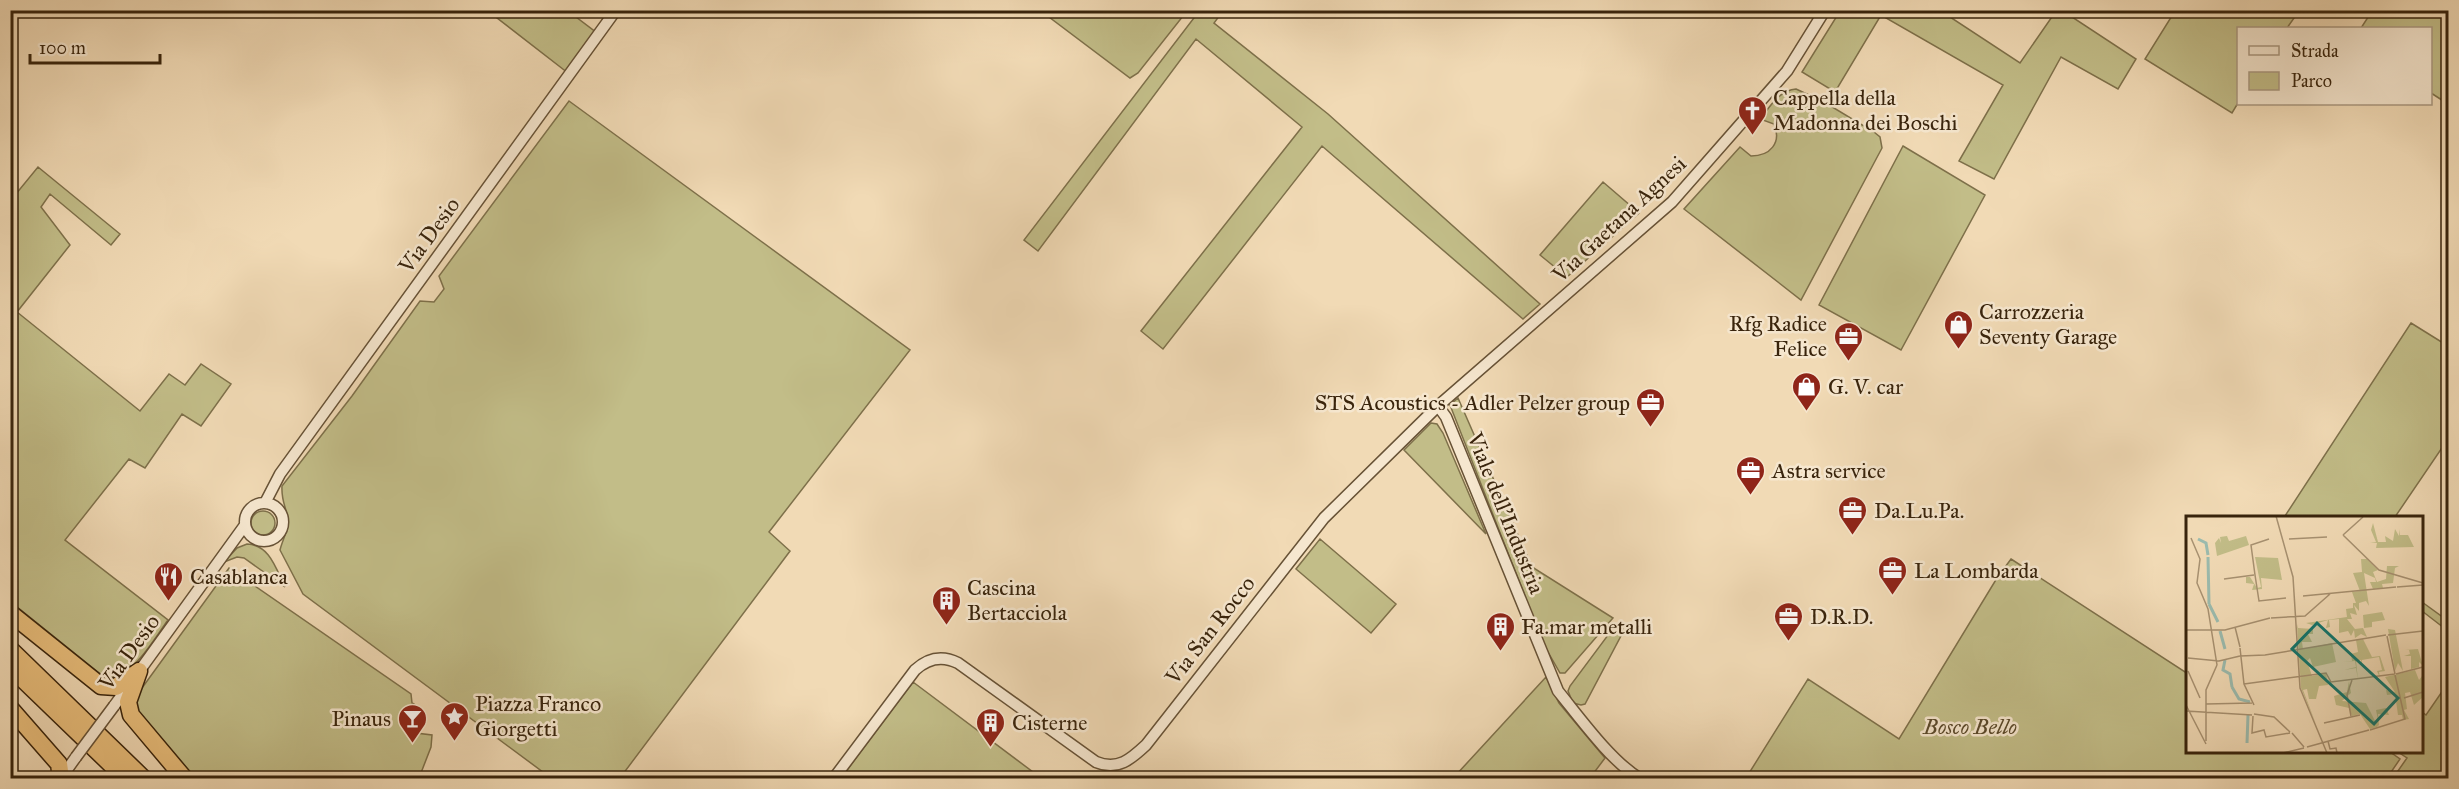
<svg xmlns="http://www.w3.org/2000/svg" width="2459" height="789" viewBox="0 0 2459 789" font-family="'IM FELL Great Primer',serif">
	<rect width="100%" height="100%" fill="#f1dab5"/>
	<filter id="stains"><feTurbulence type="fractalNoise" baseFrequency=".00333" numOctaves="4"/><feColorMatrix values="0 0 0 0 .2 0 0 0 0 .09 0 0 0 0 .02 0 0 0 .5 -.17"/></filter>
	<radialGradient id="worn" r=".72"><stop offset=".6" stop-color="#630" stop-opacity="0"/><stop offset="1" stop-color="#630" stop-opacity=".3"/></radialGradient>
	<path fill="#c2bd88" stroke="#7e704a" stroke-width="1.5" d="M 1200,10 L 1223,11 L 1214,23 L 1328,114 L 1540,304 L 1523,319 L 1322,146 L 1163,349 L 1141,331 L 1302,127 L 1196,39 L 1038,251 L 1024,240 Z
		M 488,11 L 568,11 L 597,33 L 568,73 Z
		M 1041,11 L 1187,11 L 1138,73 L 1130,78 Z
		M 1840,11 L 1941,11 L 2020,63 L 2056,11 L 2063,11 L 2136,59 L 2118,89 L 2061,57 L 1994,179 L 1959,161 L 2003,85 L 1881,15 L 1835,92 L 1802,72 Z
		M 2175,11 L 2175,10 L 2299,11 L 2287,28 L 2238,28 L 2238,103 L 2232,113 L 2145,59 Z
		M 2372,11 L 2448,11 L 2448,104 L 2431,93 L 2430,28 L 2361,28 Z
		M 1796,89 L 1824,102 L 1874,132 L 1880,137 L 1882,148 L 1801,300 L 1684,209 L 1740,147 L 1751,156 C 1770,156 1782,143 1774,124 L 1760,119 C 1770,107 1779,90 1796,89 Z
		M 569,101 L 910,350 L 769,532 L 790,551 L 620,778 L 551,778 L 303,594 L 280,550 C 282,541 288,531 288,521 C 287,508 281,502 282,486 L 352,396 L 420,301 L 434,302 L 444,289 L 439,276 Z
		M 1903,146 L 1985,195 L 1901,350 L 1819,305 Z
		M 38,167 L 120,234 L 111,245 L 50,194 L 41,207 L 70,245 L 17,312 L 140,411 L 169,374 L 185,385 L 201,364 L 231,384 L 201,426 L 182,414 L 145,468 L 129,459 L 65,540 L 168,620 C 154,639 131,682 104,677 L 11,602 L 11,200 Z
		M 1603,182 L 1639,213 L 1567,277 L 1540,255 Z
		M 2411,323 L 2448,346 L 2448,439 L 2395,517 L 2287,517 L 2285,516 Z
		M 1458,398 L 1532,567 L 1613,618 L 1565,673 L 1560,673 L 1544,645 L 1450,405 Z
		M 1431,423 L 1437,424 L 1443,433 L 1486,534 L 1404,450 Z
		M251 523a12 12 0 1 1 24 0a12 12 0 1 1-24 0Z
		M 1320,539 L 1396,604 L 1371,633 L 1296,569 Z
		M 247,544 C 270,545 276,569 285,587 L 244,558 L 237,557 L 224,562 L 237,548 Z
		M 2011,559 L 2185,672 L 2187,669 L 2188,752 L 2390,752 L 2400,759 L 2387,778 L 1746,778 L 1808,679 L 1899,739 L 1997,578 Z
		M 229,568 L 411,694 L 412,703 L 414,704 L 416,733 L 432,735 L 431,747 L 419,778 L 196,778 L 135,712 L 134,699 Z
		M 2422,602 L 2448,621 L 2448,631 L 2422,611 Z
		M 1619,625 L 1623,626 L 1623,632 L 1585,704 L 1581,705 L 1573,703 L 1568,691 L 1570,686 L 1614,627 Z
		M 1546,677 L 1559,703 L 1605,758 L 1590,778 L 1460,778 L 1456,775 Z
		M 913,682 L 1041,778 L 841,778 Z
		M 2448,683 L 2448,778 L 2393,778 L 2407,758 L 2398,752 L 2422,752 L 2422,712 L 2426,715 Z"/>
	<g fill="none" stroke-linecap="round" stroke-linejoin="round">
		<defs>
			<path id="minor" d="M 1438,406 L 1446,417 L 1558,691 C 1580,718 1610,760 1639,778
				M245 522a19 19 0 1 1 38 0a19 19 0 1 1-38 0Z
				M 265,503 L 280,474 L 616,10
				M 114,706 L 245,525
				M 61,778 L 76,757
				M 834,778 L 915,670 C 928,658 942,655 958,663 L 1096,762 C 1118,771 1131,759 1146,745 L 1324,518 L 1438,406 L 1672,202 L 1787,71 L 1825,10"/>
			<path id="highway" d="M 10,613 L 101,686 L 116,687 L 139,671
				M 10,649 L 143,778
				M 10,667 L 125,778
				M 139,671 L 128,702 L 131,715 L 184,778
				M 10,708 L 59,764 L 60,771 L 58,778"/>
		</defs>
		<use href="#minor" stroke="#675236" stroke-width="13"/>
		<use href="#highway" stroke="#39240c" stroke-width="19"/>
		<use href="#minor" stroke="#f6e7cf" stroke-width="10"/>
		<use href="#highway" stroke="#e8bd7a" stroke-width="16"/>
		<defs>
			<path id="minor-bridge" d="M 76,757 L 114,706"/>
		</defs>
		<use href="#minor-bridge" stroke="#675236" stroke-width="13" stroke-linecap="butt"/>
		<use href="#minor-bridge" stroke="#f6e7cf" stroke-width="10"/>
	</g>
	<defs>
		<symbol id="church-pin" viewBox="-11 -11 22 30"><path d="M0 17L-7.5 6A9.5 9.5 0 1 1 7.5 6Z" fill="#8f2418" stroke="#f6e7cf"/><path d="M-1.2-6h2.4v3.5h3.3v2.4h-3.3V6h-2.4V-.1h-3.3v-2.4h3.3Z" fill="#fff"/></symbol>
		<symbol id="shop-pin" viewBox="-11 -11 22 30"><path d="M0 17L-7.5 6A9.5 9.5 0 1 1 7.5 6Z" fill="#8f2418" stroke="#f6e7cf"/><path d="M-5-2.5h2.3a2.7 3.5 0 0 1 5.4 0H5L5.5 6h-11ZM-1.5-2.5h3a1.5 2.3 0 0 0-3 0Z" fill="#fff"/></symbol>
		<symbol id="office-pin" viewBox="-11 -11 22 30"><path d="M0 17L-7.5 6A9.5 9.5 0 1 1 7.5 6Z" fill="#8f2418" stroke="#f6e7cf"/><path d="M-6-3h4V-5.5h4V-3h4V5H-6ZM-1-4.5V-3h2v-1.5ZM-6 0V1H6V0Z" fill="#fff"/></symbol>
		<symbol id="restaurant-pin" viewBox="-11 -11 22 30"><path d="M0 17L-7.5 6A9.5 9.5 0 1 1 7.5 6Z" fill="#8f2418" stroke="#f6e7cf"/><path d="M-5-6h1v4h1v-4h1v4h1v-4h1v5L-1.5 .5V6h-2V.5L-5-1ZM5-6V6H3V1.5H1.5Q1.5-4 5-6Z" fill="#fff"/></symbol>
		<symbol id="building-pin" viewBox="-11 -11 22 30"><path d="M0 17L-7.5 6A9.5 9.5 0 1 1 7.5 6Z" fill="#8f2418" stroke="#f6e7cf"/><path d="M-4-6H4V6H1V3H-1V6H-4ZM-2.5-4.3h1.7v1.8h-1.7ZM.8-4.3h1.7v1.8H.8ZM-2.5-1h1.7V.8h-1.7ZM.8-1h1.7V.8H.8Z" fill="#fff"/></symbol>
		<symbol id="sight-pin" viewBox="-11 -11 22 30"><path d="M0 17L-7.5 6A9.5 9.5 0 1 1 7.5 6Z" fill="#8f2418" stroke="#f6e7cf"/><path d="M0-6L1.8-2.2L6-1.7L2.9 1.2L3.7 5.4L0 3.3L-3.7 5.4L-2.9 1.2L-6-1.7L-1.8-2.2Z" fill="#fff"/></symbol>
		<symbol id="bar-pin" viewBox="-11 -11 22 30"><path d="M0 17L-7.5 6A9.5 9.5 0 1 1 7.5 6Z" fill="#8f2418" stroke="#f6e7cf"/><path d="M-6-5H6L.8 .8V4.5H3.5V6h-7V4.5H-.8V.8Z" fill="#fff"/></symbol>
	</defs>
	<g fill-rule="evenodd">
		<use href="#church-pin" x="1736" y="94" width="33" height="45"/>
		<use href="#shop-pin" x="1942" y="308" width="33" height="45"/>
		<use href="#office-pin" x="1832" y="320" width="33" height="45"/>
		<use href="#shop-pin" x="1790" y="370" width="33" height="45"/>
		<use href="#office-pin" x="1634" y="386" width="33" height="45"/>
		<use href="#office-pin" x="1734" y="454" width="33" height="45"/>
		<use href="#office-pin" x="1836" y="494" width="33" height="45"/>
		<use href="#office-pin" x="1876" y="554" width="33" height="45"/>
		<use href="#restaurant-pin" x="152" y="560" width="33" height="45"/>
		<use href="#building-pin" x="930" y="584" width="33" height="45"/>
		<use href="#office-pin" x="1772" y="600" width="33" height="45"/>
		<use href="#building-pin" x="1484" y="610" width="33" height="45"/>
		<use href="#sight-pin" x="438" y="700" width="33" height="45"/>
		<use href="#bar-pin" x="396" y="702" width="33" height="45"/>
		<use href="#building-pin" x="974" y="706" width="33" height="45"/>
	</g>
	<g text-anchor="middle" dominant-baseline="central" stroke-width="5" stroke-linejoin="round" paint-order="stroke">
		<g font-size="22" fill="#39240c" stroke="#f6e7cf" text-anchor="start">
			<text x="1773" y="97">Cappella della<tspan x="1773" dy="25">Madonna dei Boschi</tspan></text>
			<text x="1979" y="311">Carrozzeria<tspan x="1979" dy="25">Seventy Garage</tspan></text>
			<text x="1827" y="323" text-anchor="end">Rfg Radice<tspan x="1827" dy="25">Felice</tspan></text>
			<text x="1828" y="386">G. V. car</text>
			<text x="1630" y="402" text-anchor="end">STS Acoustics - Adler Pelzer group</text>
			<text x="1772" y="470">Astra service</text>
			<text x="1874" y="510">Da.Lu.Pa.</text>
			<text x="1914" y="570">La Lombarda</text>
			<text x="190" y="576">Casablanca</text>
			<text x="967" y="587">Cascina<tspan x="967" dy="25">Bertacciola</tspan></text>
			<text x="1810" y="616">D.R.D.</text>
			<text x="1521" y="626">Fa.mar metalli</text>
			<text x="475" y="703">Piazza Franco<tspan x="475" dy="25">Giorgetti</tspan></text>
			<text x="391" y="718" text-anchor="end">Pinaus</text>
			<text x="1012" y="722">Cisterne</text>
		</g>
		<g font-size="22" fill="#39240c" stroke="#f6e7cf">
			<text transform="translate(1619 219) rotate(-43)">Via Gaetana Agnesi</text>
			<text transform="translate(429 235) rotate(-54)">Via Desio</text>
			<text transform="translate(1506 513) rotate(68)">Viale dell'Industria</text>
			<text transform="translate(1210 630) rotate(-52)">Via San Rocco</text>
			<text transform="translate(129 652) rotate(-54)">Via Desio</text>
		</g>
		<g font-size="22" font-style="italic" fill="#5b4a2b" stroke="#f6e7cf">
			<text x="1970" y="726">Bosco Bello</text>
		</g>
	</g>
	<g transform="translate(2186 516)">
		<rect width="237" height="237" fill="#f1dab5"/>
		<path d="M 187,7 L 192,26 L 200,26 L 199,20 L 207,25 L 209,13 L 213,20 L 214,13 L 214,19 L 222,19 L 228,31 L 190,32 L 191,27 L 184,26 L 190,26 L 185,14 ZM 41,20 L 43,25 L 60,20 L 63,29 L 31,40 L 29,27 L 33,22 L 35,27 L 34,21 ZM 69,41 L 92,42 L 96,64 L 75,62 L 76,73 L 66,74 L 68,68 L 60,67 L 60,61 L 64,61 L 71,72 L 75,71 ZM 175,43 L 181,43 L 192,54 L 187,56 L 191,66 L 200,63 L 201,50 L 213,50 L 209,52 L 207,67 L 196,68 L 197,72 L 187,73 L 184,66 L 190,66 L 189,62 L 178,57 L 183,90 L 180,85 L 173,87 L 173,95 L 168,89 L 171,99 L 164,97 L 166,103 L 161,103 L 169,113 L 177,112 L 181,121 L 175,118 L 169,122 L 168,114 L 165,120 L 162,115 L 153,117 L 153,103 L 143,104 L 144,111 L 140,112 L 142,104 L 126,109 L 120,107 L 161,101 L 160,93 L 167,92 L 167,87 L 170,87 L 166,76 L 174,75 L 167,57 L 176,56 ZM 196,96 L 199,104 L 186,106 L 186,111 L 178,112 L 177,99 ZM 111,108 L 112,112 L 127,113 L 127,118 L 122,118 L 126,126 L 116,126 L 117,133 L 146,127 L 150,146 L 127,151 L 124,142 L 121,145 L 126,160 L 140,157 L 142,169 L 133,170 L 130,183 L 123,183 L 121,173 L 117,174 L 130,208 L 115,172 ZM 202,113 L 209,114 L 217,155 L 212,147 L 209,155 ZM 177,123 L 186,141 L 194,140 L 199,155 L 193,156 L 194,162 L 191,155 L 196,154 L 193,141 L 176,144 L 176,150 L 175,144 L 170,145 L 172,164 L 170,152 L 158,154 L 170,151 L 169,145 L 157,146 L 166,145 L 165,138 L 172,136 L 170,124 ZM 232,133 L 237,150 L 233,146 L 233,151 L 225,153 L 225,140 L 218,140 L 224,138 L 223,134 L 219,134 ZM 229,154 L 233,164 L 236,160 L 237,181 L 228,189 L 224,176 L 219,177 L 221,193 L 218,194 L 223,203 L 217,204 L 216,199 L 212,199 L 209,178 L 201,179 L 200,174 L 209,176 L 199,161 ZM 163,165 L 165,177 L 156,185 L 180,187 L 189,205 L 192,204 L 190,194 L 200,192 L 203,199 L 192,198 L 193,209 L 191,211 L 184,213 L 174,198 L 166,200 L 163,192 L 150,189 L 148,180 L 161,176 Z" fill="#c2bd88"/>
		<path fill="none" stroke="#9bbbae" stroke-width="3" d="M 12,23 L 20,27 L 22,39M 22,41 L 23,88M 23,88 L 32,106M 34,115 L 39,133M 39,144 L 37,154 L 44,158 L 46,171M 46,171 L 53,183 L 64,186M 61,227 L 62,199"/>
		<path fill="none" stroke="#a79171" stroke-width="1.5" d="M 90,0 L 107,61 L 114,172 L 141,237M 157,19 L 193,54 L 237,67M 157,19 L 177,1M 5,22 L 14,43 L 11,67 L 22,93 L 31,149M 103,23 L 141,21M 69,59 L 73,85 L 100,82M 69,59 L 65,29 L 83,23M 38,63 L 68,59M 211,71 L 237,69M 117,80 L 210,71M 85,102 L 119,100 L 144,78M 49,111 L 54,131M 0,114 L 39,114 L 84,102M 202,119 L 237,115M 201,120 L 209,158M 54,132 L 58,168 L 68,189M 54,140 L 79,139 L 200,119M 2,142 L 33,145 L 54,140M 2,155 L 14,182M 210,158 L 237,151M 58,168 L 140,157 L 145,166 L 209,158M 218,182 L 237,176M 20,188 L 66,187M 0,189 L 20,228M 0,195 L 66,199M 68,198 L 88,201 L 104,216M 67,200 L 66,217 L 78,214 L 80,221 L 104,217M 165,200 L 161,179 L 166,164M 138,207 L 174,199M 184,214 L 219,203 L 209,159M 106,217 L 118,231M 20,225 L 20,174 L 31,149M 142,225 L 144,233 L 150,232 L 151,237M 121,231 L 183,214M 97,237 L 118,232"/>
		<path fill="#0f766e" fill-opacity="0.15" stroke="#0f766e" stroke-width="3" d="M 131,107 L 212,182 L 188,208 L 106,133 Z"/>
		<rect width="237" height="237" fill="none" stroke="#39240c" stroke-width="3"/>
	</g>
	<rect width="2459" height="789" fill="none" stroke="#f1dab5" stroke-width="36"/>
	<rect x="12" y="12" width="2435" height="765" fill="none" stroke="#39240c" stroke-width="3"/>
	<rect x="18" y="18" width="2423" height="753" fill="none" stroke="#39240c" stroke-width="1.5"/>
	<rect x="2237" y="27" width="195" height="78" fill="#f6e7cf" stroke="#aa9981" stroke-width="1.5"/>
	<rect x="2249" y="46" width="30" height="9" fill="#f6e7cf" stroke="#aa9981" stroke-width="1.5"/>
	<text x="2291" y="57" font-size="18" fill="#39240c">Strada</text>
	<rect x="2249" y="72" width="30" height="18" fill="#c2bd88" stroke="#aa9981" stroke-width="1.5"/>
	<text x="2291" y="87" font-size="18" fill="#39240c">Parco</text>
	<path d="M30 54v9h130v-9" fill="none" stroke="#39240c" stroke-width="3"/>
	<text x="39" y="54" font-size="18" fill="#39240c" stroke="#f6e7cf" stroke-width="4.5" paint-order="stroke">100 m</text>
	<rect width="100%" height="100%" filter="url(#stains)"/>
	<rect width="100%" height="100%" fill="url(#worn)"/>
</svg>
